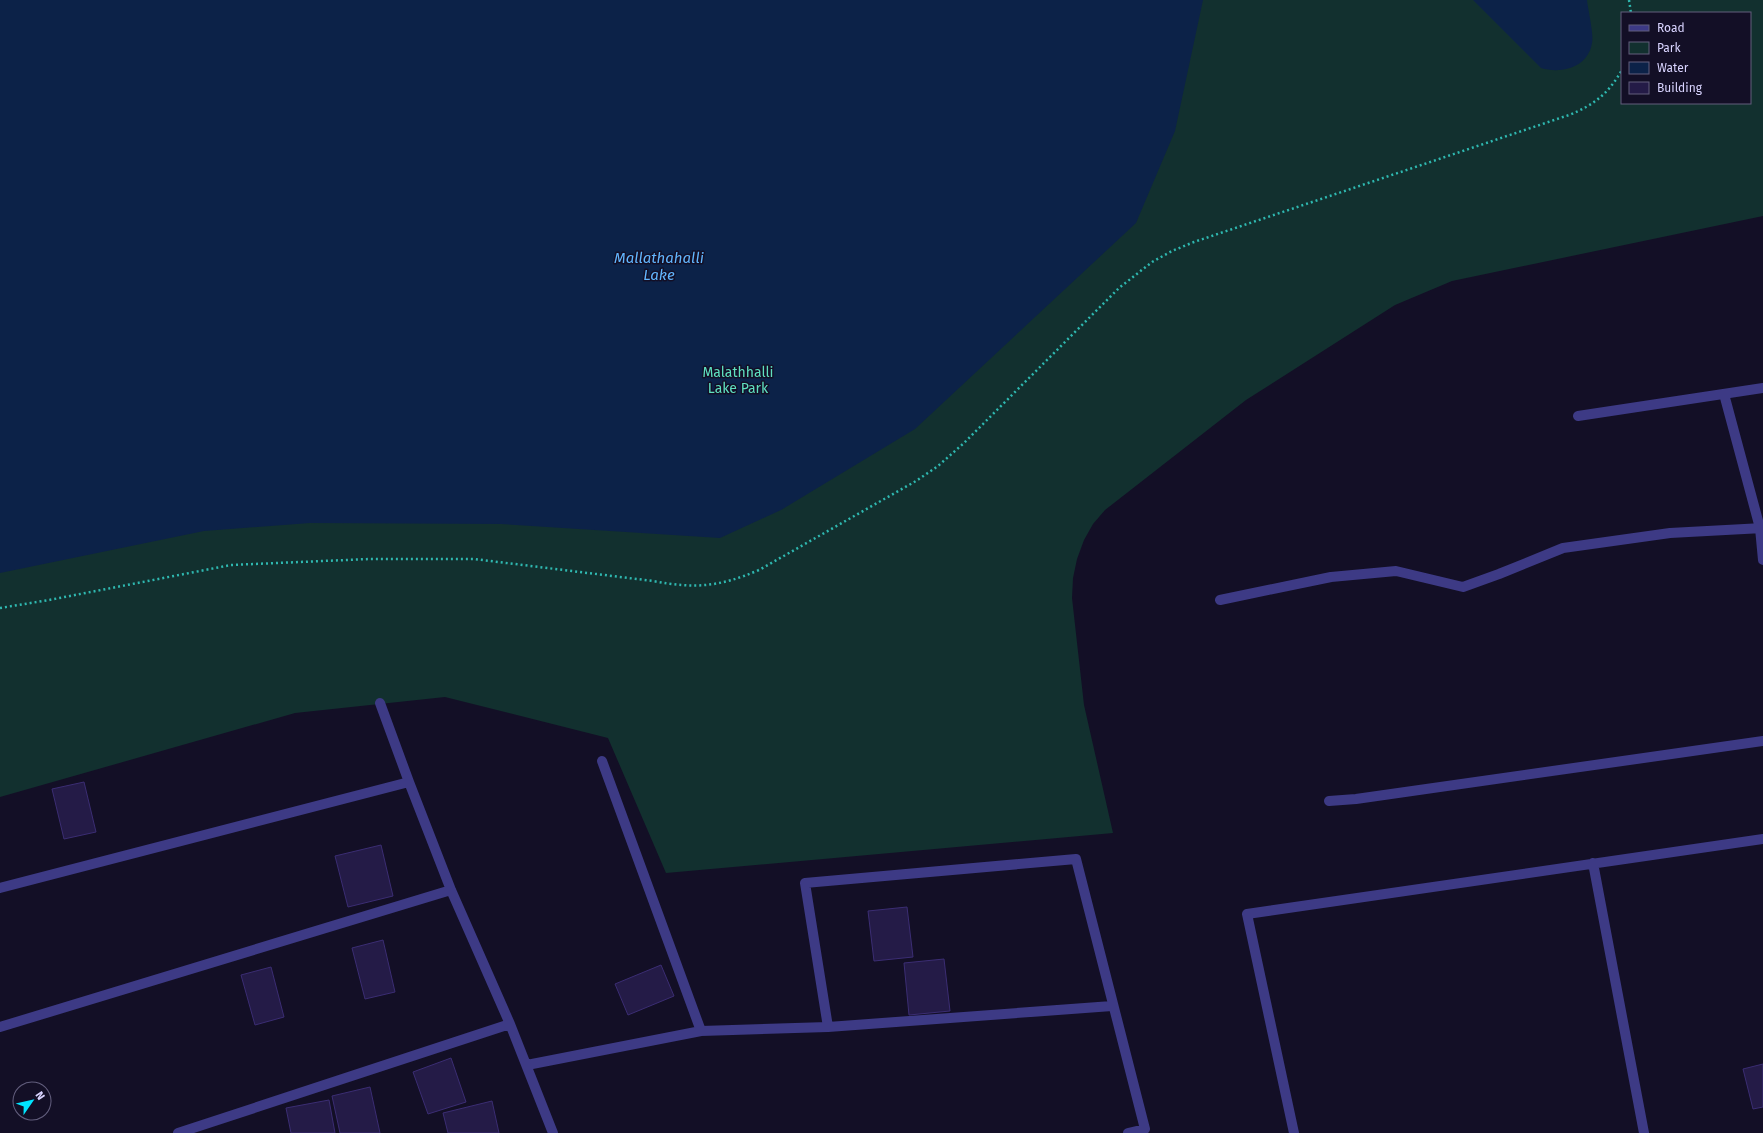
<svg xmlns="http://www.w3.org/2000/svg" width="1763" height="1133" viewBox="0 0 1763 1133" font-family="'Fira Sans',sans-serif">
	<rect width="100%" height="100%" fill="#130f26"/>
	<path fill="#12302f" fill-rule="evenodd" d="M 0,0 L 1763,0 L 1763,216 L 1452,281 L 1395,305 L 1246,400 L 1105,510 L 1093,524 L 1084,540 L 1077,559 L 1073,578 L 1072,598 L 1084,705 L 1113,833 L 666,873 L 608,738 L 445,697 L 295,713 L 0,797 ZM 1622,13 L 1750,13 L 1750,103 L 1622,103 Z"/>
	<path fill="#0c2248" d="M 0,0 L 1203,0 L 1175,131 L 1136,223 L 915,429 L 781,510 L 720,538 L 501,524 L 310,523 L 204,531 L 0,573 Z
		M 1473,0 L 1587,0 C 1588,10 1594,34 1592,43 C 1588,68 1561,74 1541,68 Z"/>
	<path fill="#241b47" stroke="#3b2d73" d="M 84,782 L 96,832 L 64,839 L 52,789 Z
		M 381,845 L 393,896 L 348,907 L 335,856 Z
		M 907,907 L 913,957 L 874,961 L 868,911 Z
		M 383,940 L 395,992 L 365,999 L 352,948 Z
		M 944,959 L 950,1011 L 909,1015 L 904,963 Z
		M 661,965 L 674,996 L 628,1015 L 615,984 Z
		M 271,967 L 284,1017 L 255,1025 L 241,975 Z
		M 451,1058 L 466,1102 L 428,1114 L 413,1072 Z
		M 1763,1064 L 1763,1107 L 1753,1109 L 1743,1069 Z
		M 370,1087 L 380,1133 L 340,1133 L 332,1096 Z
		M 329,1100 L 335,1133 L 291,1133 L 286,1108 Z
		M 492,1101 L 499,1133 L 448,1133 L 443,1113 Z"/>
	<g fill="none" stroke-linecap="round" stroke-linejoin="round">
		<path stroke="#2fb8b0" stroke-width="2.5" stroke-dasharray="2 3" stroke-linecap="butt" d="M 1629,0 L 1631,13
			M 0,608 L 49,600 L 231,565 L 369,559 L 474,559 L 653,581 C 695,589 719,587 759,570 L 916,481 L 938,466 L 964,443 L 1119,288 L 1152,262 L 1172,251 L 1194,242 L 1569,115 C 1594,105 1608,94 1622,70"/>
		<path stroke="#3d3a85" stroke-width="10" d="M 1724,394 L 1760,528 L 1763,560
			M 1578,416 L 1763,388
			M 1220,600 L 1331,577 L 1396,571 L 1463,587 L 1499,574 L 1563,548 L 1670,533 L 1763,528
			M 380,703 L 409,782 L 451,890 L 510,1024 L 553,1133
			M 602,761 L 701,1031
			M 1329,801 L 1356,799 L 1763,741
			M 1593,863 L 1644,1133
			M 0,888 L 409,782
			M 0,1027 L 451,890
			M 828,1027 L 805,883 L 1076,859 L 1145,1129 L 1128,1133
			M 527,1065 L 701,1031 L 828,1027 L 1112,1006
			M 178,1133 L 510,1024
			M 1294,1133 L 1247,914 L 1763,839"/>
	</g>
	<g text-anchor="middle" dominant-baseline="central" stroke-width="3" stroke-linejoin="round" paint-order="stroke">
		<g font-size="14" fill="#5fe0c0" stroke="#130f26">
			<text x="738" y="372">Malathhalli<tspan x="738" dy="16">Lake Park</tspan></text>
		</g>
		<g font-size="15" font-style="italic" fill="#62b6ff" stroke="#130f26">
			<text x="659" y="258">Mallathahalli<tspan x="659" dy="17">Lake</tspan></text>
		</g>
	</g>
	<rect x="1621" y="12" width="130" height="92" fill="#130f26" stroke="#625e7d"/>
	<rect x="1629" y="25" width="20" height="6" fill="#3d3a85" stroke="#625e7d"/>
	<text x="1657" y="32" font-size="12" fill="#d9d4ff">Road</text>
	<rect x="1629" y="42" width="20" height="12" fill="#12302f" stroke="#625e7d"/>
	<text x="1657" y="52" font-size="12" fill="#d9d4ff">Park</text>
	<rect x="1629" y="62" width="20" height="12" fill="#0c2248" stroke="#625e7d"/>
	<text x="1657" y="72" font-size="12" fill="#d9d4ff">Water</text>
	<rect x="1629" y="82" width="20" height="12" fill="#241b47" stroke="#625e7d"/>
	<text x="1657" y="92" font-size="12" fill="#d9d4ff">Building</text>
	<g transform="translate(32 1101) rotate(56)"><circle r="19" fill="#130f26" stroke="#625e7d"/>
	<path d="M0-3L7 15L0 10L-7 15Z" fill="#00e5ff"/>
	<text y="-6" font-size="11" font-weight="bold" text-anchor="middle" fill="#d9d4ff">N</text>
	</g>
</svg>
